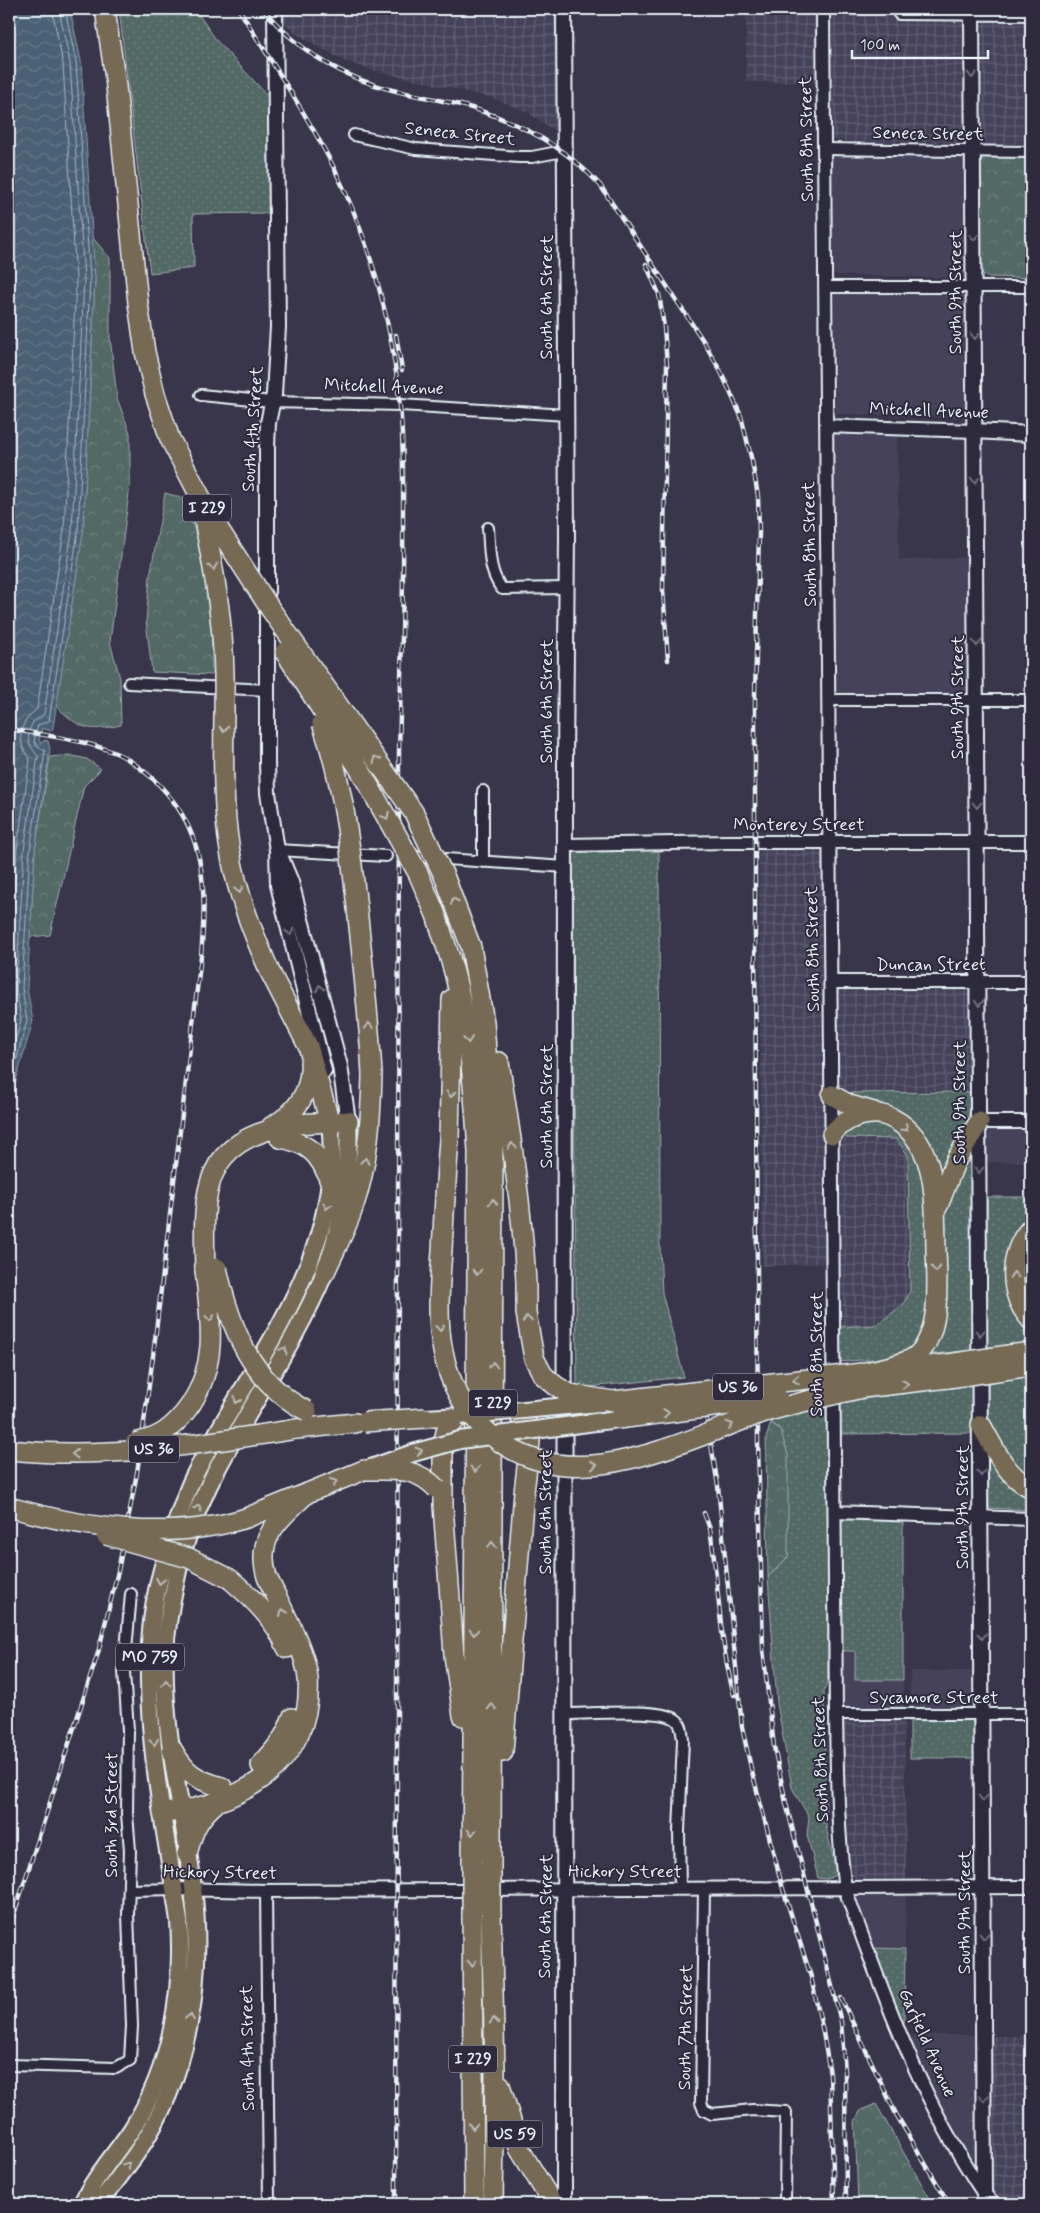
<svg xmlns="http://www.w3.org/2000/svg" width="1040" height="2213" viewBox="0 0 1040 2213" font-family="Mynerve,sans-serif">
	<defs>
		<pattern id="industrial-grid" width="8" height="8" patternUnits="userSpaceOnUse" patternTransform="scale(1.25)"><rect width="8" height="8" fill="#45425a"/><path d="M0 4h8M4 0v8" fill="none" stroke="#605e72"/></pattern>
		<pattern id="grass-dots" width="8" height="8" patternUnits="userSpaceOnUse" patternTransform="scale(1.25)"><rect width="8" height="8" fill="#536965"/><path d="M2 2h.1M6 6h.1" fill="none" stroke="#6c7f7c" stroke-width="1.8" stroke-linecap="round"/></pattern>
		<pattern id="forest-crowns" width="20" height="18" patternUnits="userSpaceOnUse" patternTransform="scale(1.25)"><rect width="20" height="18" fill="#536965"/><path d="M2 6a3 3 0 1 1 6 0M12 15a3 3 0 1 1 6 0" fill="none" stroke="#6c7f7c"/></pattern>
		<pattern id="water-waves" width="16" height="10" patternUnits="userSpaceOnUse" patternTransform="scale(1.25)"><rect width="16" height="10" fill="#4a6074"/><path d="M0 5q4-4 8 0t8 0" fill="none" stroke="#647789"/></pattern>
	</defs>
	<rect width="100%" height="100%" fill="#39354a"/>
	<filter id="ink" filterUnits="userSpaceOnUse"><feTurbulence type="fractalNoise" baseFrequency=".02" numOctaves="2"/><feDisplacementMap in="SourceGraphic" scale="10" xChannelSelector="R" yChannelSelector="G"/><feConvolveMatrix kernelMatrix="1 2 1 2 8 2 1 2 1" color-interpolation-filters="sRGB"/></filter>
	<g filter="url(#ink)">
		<path fill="#45425a" d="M 834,153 L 961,155 L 965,157 L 966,273 L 964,276 L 961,278 L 838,275 L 833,273 L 832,269 L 832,158 Z
			M 837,291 L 963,291 L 967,294 L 967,415 L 965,418 L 841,414 L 835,412 L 834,294 Z
			M 842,432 L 897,436 L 899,560 L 968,557 L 968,690 L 962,695 L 843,695 L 837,692 L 835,688 L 834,440 L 836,434 Z
			M 994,1128 L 1031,1128 L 1031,1162 L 987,1162 L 987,1136 L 989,1131 Z
			M 840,1651 L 855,1651 L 855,1680 L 903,1680 L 904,1709 L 843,1708 L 840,1706 Z
			M 910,1671 L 974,1671 L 973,1705 L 969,1708 L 910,1709 Z
			M 857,1893 L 906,1894 L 905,1949 L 871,1948 L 854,1897 Z
			M 911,2035 L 977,2035 L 976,2152 L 975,2157 L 971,2159 L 965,2157 L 911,2047 Z"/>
		<path fill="url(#industrial-grid)" d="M 283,9 L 556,9 L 557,132 L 527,112 L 493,98 L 372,70 L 344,61 L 295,33 L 283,22 Z
			M 746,9 L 815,9 L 815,82 L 746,82 Z
			M 829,9 L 965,9 L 965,137 L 964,141 L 959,143 L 839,141 L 832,139 L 831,132 Z
			M 988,21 L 1031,22 L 1031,144 L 987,144 L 982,141 L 980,26 L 983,22 Z
			M 759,849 L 818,849 L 821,852 L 823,860 L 829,1263 L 762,1266 Z
			M 839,988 L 967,988 L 971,990 L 972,1092 L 841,1093 L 836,1089 L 836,991 Z
			M 837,1138 L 896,1139 L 908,1155 L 910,1291 L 903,1305 L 876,1325 L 839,1327 Z
			M 842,1718 L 904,1718 L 906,1879 L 856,1880 L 848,1869 L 845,1844 Z
			M 991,2036 L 1031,2036 L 1031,2204 L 996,2204 L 991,2191 Z"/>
		<path fill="url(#grass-dots)" stroke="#9eadae" d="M 119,9 L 195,9 L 216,40 L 268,96 L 269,213 L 193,214 L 194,268 L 150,273 Z
			M 659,849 L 660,1246 L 662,1293 L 684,1377 L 589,1387 L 577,1385 L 572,858 L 575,851 L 582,850 Z
			M 972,1092 C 970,1128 951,1160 936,1193 L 923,1138 L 841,1093 Z
			M 873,1117 L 908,1136 L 927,1182 L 929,1295 L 925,1324 L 915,1347 L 895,1357 L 839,1362 L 839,1327 L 876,1325 L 903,1305 L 910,1291 L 908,1155 L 896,1139 L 846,1138 L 843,1135 L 845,1129 Z
			M 971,1148 L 972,1350 L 935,1354 L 925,1352 L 942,1205 Z
			M 987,1197 L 1031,1197 L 1031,1220 L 1015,1243 L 1031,1324 L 1031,1343 L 1028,1344 L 987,1347 Z
			M 1031,1235 L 1031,1309 L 1021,1287 L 1020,1258 Z
			M 1031,1375 L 1031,1483 L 1019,1476 L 991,1424 L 988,1411 L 987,1383 Z
			M 973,1385 L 973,1433 L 840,1434 L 840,1402 Z
			M 828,1403 L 828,1678 L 824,1692 L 826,1827 L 836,1871 L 834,1876 L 827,1879 L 818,1878 L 807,1835 L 809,1817 L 792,1788 L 777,1703 L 768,1577 L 788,1556 L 780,1429 L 771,1423 L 772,1411 Z
			M 988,1451 L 1031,1494 L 1031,1510 L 989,1508 Z
			M 845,1517 L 903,1519 L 903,1680 L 855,1680 L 855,1651 L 840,1651 L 840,1522 Z
			M 910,1718 L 973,1719 L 974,1758 L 910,1758 Z
			M 871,1948 L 905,1949 L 904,2027 L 901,2025 Z"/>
		<path fill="url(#forest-crowns)" stroke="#9eadae" d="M 983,156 L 1031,157 L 1031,278 L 986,277 L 981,272 L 980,159 Z
			M 92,237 L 110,258 L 110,337 L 117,398 L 130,433 L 130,485 L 110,642 L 120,678 L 121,725 C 88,732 81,730 56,706 L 83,532 L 95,279 Z
			M 165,493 L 183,498 L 205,560 L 211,607 L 212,675 L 152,672 L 146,621 L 150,576 Z
			M 69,755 L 87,759 L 101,769 L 84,786 L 50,935 L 30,937 L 35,850 L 50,757 Z
			M 771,1423 L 780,1429 L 788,1455 L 788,1557 L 768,1577 L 766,1438 Z
			M 876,2104 L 933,2204 L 858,2204 L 855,2120 L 861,2110 Z"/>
		<path fill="url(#water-waves)" stroke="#899aa9" d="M 9,9 L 70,9 L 81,61 L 95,279 L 83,532 L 53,728 L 51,731 L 42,728 L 39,741 L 42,743 L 44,740 L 48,741 L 50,749 L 35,850 L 27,988 L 33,1021 L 9,1105 Z"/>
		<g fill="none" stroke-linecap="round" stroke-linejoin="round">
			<path stroke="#a9b7c3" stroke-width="1" d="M 9,982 L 17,848 L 30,760 C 16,740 18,724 37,709 L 64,530 L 76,280 L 63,64 L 52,9
				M 9,1064 L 21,1020 L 16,988 L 24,850 L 38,756 C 28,744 25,738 33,722 L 44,714 L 72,531 L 84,279 L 70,63 L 59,9
				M 9,1087 L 27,1021 L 22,988 L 30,850 L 45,751 L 37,746 L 34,741 L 38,725 L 49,721 L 78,531 L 90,279 L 76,62 L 65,9"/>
			<defs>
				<path id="minor" d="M 899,14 L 1031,15
					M 354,135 L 416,149 L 519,157 L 532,157 L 563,151
					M 825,149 L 1031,152
					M 826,287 L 1031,287
					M 201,395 L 272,402 L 400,405 L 567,415
					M 488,528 C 490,550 488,571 502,589 L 566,588
					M 129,683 L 267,690
					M 829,700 L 1031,700
					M 277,850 L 386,856
					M 417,857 L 566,867
					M 483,862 L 483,791
					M 565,1714 C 587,1714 659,1708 675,1719 C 682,1723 682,1732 683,1740 L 679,1831 L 680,1889
					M 836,1714 L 1031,1714
					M 704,1889 L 701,2103 L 704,2110 L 712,2114 L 753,2110 L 786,2112 L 785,2204
					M 129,1890 L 175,1889
					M 266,1891 L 269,2204
					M 9,2065 L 116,2068 L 130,2060 L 132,2026 L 128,1914 L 130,1850 L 127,1814 L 128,1730 L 124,1672 L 131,1594"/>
				<path id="tertiary" d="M 823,9 L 836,1714 C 837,1772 837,1831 845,1889 C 883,1994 921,2101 984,2194
					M 826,426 L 975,431
					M 566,845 L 727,842 L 1031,842
					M 831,982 L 1031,982
					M 979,1122 L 1031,1122
					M 835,1512 L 1031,1519
					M 175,1889 L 266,1891 L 1031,1887"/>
				<path id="secondary" d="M 275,9 L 278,327 L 274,394 L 268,423 L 267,447 L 267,763 L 268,793 L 277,850 L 278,885 L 324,1071
					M 564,9 L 567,538 L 565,762 L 564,2204
					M 972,9 L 984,2194 L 991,2204
					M 975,431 L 1031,434
					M 281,858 L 291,882 L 340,1066 L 348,1121"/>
				<path id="primary" d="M 82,2204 C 92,2180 117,2152 132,2129 C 171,2068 184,1992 179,1921 C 163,1807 130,1679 163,1566 C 172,1536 180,1506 193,1478 C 249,1364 346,1258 330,1123
					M 98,2204 C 111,2188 124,2171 136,2154 C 189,2078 204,1978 193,1888 C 184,1810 162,1733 165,1654 C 166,1631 170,1608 175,1585 C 196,1469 280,1381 324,1274 C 340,1234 351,1165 348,1121"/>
				<path id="trunk" d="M 426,1418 L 460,1416"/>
				<path id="motorway" d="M 471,947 L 484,1022 L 493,1149 L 491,1861
					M 450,958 C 469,1021 474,1086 478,1152 L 472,1863
					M 270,972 L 308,1046 L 330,1123
					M 499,1062 C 511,1135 522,1208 526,1282
					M 832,1095 L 850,1105 L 874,1112
					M 272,1126 C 296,1114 312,1091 310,1062
					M 832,1134 C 843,1121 855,1115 872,1114 C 882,1113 891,1117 900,1123 C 939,1150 935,1208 936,1250 C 937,1280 942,1334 916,1356 C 905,1365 876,1369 862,1373
					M 280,1138 C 309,1143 321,1155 330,1182
					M 449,1140 L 452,999
					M 938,1206 L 956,1160 L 979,1122
					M 1031,1228 C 1008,1253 1008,1295 1031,1320
					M 205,1270 C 203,1192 200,1142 290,1125 C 309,1122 329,1123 348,1121
					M 325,1272 C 334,1251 346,1230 353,1208 C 368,1165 371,1120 372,1074
					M 1009,1355 L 1031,1352
					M 900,1369 L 948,1364
					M 1010,1369 L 1031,1366
					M 862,1388 L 948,1378
					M 460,1416 L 447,1428 L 443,1444 L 443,1506 L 450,1598 L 454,1655 L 463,1716
					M 981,1425 C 994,1448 1006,1476 1031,1488
					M 297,1429 L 355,1423
					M 246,1518 L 364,1470
					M 230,1579 C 252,1598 276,1620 287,1648
					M 172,1749 C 185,1773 196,1780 222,1787
					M 503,1752 L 524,1492 L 530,1442 L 530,1431 L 525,1421 L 515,1411
					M 261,1765 C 274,1751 286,1737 292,1718
					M 163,1813 C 238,1807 314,1764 308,1679 C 306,1650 280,1605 267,1577 C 255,1537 279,1520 305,1495
					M 187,1854 C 193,1831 197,1819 216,1803
					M 491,1912 L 495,2070 L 493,2204
					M 472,1915 L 474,2204
					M 500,2085 L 520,2150 L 553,2204"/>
			</defs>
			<use href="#minor" stroke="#e8f1f8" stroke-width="14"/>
			<use href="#tertiary" stroke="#e8f1f8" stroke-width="16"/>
			<use href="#secondary" stroke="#e8f1f8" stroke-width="18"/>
			<use href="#primary" stroke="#e8f1f8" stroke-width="20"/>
			<use href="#trunk" stroke="#e8f1f8" stroke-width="20"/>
			<use href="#motorway" stroke="#e8f1f8" stroke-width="22"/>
			<use href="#minor" stroke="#2f2a3d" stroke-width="10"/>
			<use href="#tertiary" stroke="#2f2a3d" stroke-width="12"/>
			<use href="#secondary" stroke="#2f2a3d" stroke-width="14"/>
			<use href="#primary" stroke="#766a55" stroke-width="16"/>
			<use href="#trunk" stroke="#766a55" stroke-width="16"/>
			<use href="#motorway" stroke="#766a55" stroke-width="19"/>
			<defs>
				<path id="rail" d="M 239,9 C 271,62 307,114 335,170 C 371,243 393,326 400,407 C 404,443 403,480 403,517 C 404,595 401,673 399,752 L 396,2204
					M 263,9 C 293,45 333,72 378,86 C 410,96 443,99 475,109 C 523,124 565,147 600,185 L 704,342 L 722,374 L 741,416 L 752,461 L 758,496 L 759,532 L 755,696 L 755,932 L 758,1442 L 763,1649 L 774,1747 L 786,1803 L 841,2022 L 845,2071 L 846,2204
					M 646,264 L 659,294 L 664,327 L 667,365 L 663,590 L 668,660
					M 396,335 L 402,370
					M 9,729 C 43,735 80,739 113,752 C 127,757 139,767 151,777 C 207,827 207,887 201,956 L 153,1356 L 137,1473 L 118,1571 L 98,1653 L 9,1930
					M 706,1414 L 718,1486 L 742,1727 L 751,1768 L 783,1889 L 811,1977 L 823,2032 L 830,2074 L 834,2204
					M 704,1513 L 710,1529 C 719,1584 719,1641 734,1695
					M 841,1998 L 896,2114 L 949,2204"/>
			</defs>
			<use href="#rail" stroke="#e8f1f8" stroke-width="4.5"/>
			<use href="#rail" stroke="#2f2a3d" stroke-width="2.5" stroke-dasharray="8" stroke-linecap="butt"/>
			<defs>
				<path id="trunk-bridge" d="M 460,1416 L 599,1403
					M 371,1468 L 413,1453 L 460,1440 L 618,1419"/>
				<path id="motorway-bridge" d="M 105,9 L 116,86 L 138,303 L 145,352 L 155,394 L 170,439 L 211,517 L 271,610 L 414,813 L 445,878 L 471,947
					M 204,520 C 214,571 223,621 224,673 C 225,732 220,793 230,851 C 237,894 253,933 270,972
					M 285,652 L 360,770 L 418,873 L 436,915 L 450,958
					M 322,723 C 343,783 350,845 357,908 C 363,964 369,1019 372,1074
					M 449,1140 C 446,1177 444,1213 442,1250 C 440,1283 436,1318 443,1351 C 449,1384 466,1414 491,1435 C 570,1502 679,1442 762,1413 C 795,1403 829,1396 862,1388
					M 217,1268 C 230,1327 251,1383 307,1411
					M 526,1282 L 526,1313 L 534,1358 L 543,1375 L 556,1386 L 570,1394 L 613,1401 L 862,1373
					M 948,1364 L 1009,1355
					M 948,1378 L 1010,1369
					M 618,1419 L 778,1399
					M 364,1422 L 426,1418
					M 135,1443 C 142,1441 151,1439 157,1436 C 170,1430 183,1416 191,1404 C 219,1360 210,1319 205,1270
					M 9,1450 C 106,1460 202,1444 297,1429
					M 364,1470 C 394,1471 414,1465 437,1489
					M 9,1507 C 84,1528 170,1542 246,1518
					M 106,1535 L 189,1558 L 230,1579
					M 491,1912 L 491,1861
					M 472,1915 L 472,1863"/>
			</defs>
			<use href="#trunk-bridge" stroke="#e8f1f8" stroke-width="20" stroke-linecap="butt"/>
			<use href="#motorway-bridge" stroke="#e8f1f8" stroke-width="22" stroke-linecap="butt"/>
			<use href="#trunk-bridge" stroke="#766a55" stroke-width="16"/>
			<use href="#motorway-bridge" stroke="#766a55" stroke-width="19"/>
		</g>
		<defs><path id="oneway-chevron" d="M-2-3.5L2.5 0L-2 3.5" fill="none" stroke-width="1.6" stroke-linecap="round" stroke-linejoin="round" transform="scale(1.25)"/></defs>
		<g stroke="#70707e">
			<use href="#oneway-chevron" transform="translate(972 75) rotate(89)"/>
			<use href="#oneway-chevron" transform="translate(974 237) rotate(89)"/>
			<use href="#oneway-chevron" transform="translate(975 336) rotate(90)"/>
			<use href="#oneway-chevron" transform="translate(975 480) rotate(90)"/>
			<use href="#oneway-chevron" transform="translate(977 643) rotate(90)"/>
			<use href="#oneway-chevron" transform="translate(977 805) rotate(90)"/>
			<use href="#oneway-chevron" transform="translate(290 932) rotate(76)"/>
			<use href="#oneway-chevron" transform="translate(320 988) rotate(-104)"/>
			<use href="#oneway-chevron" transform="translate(979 1003) rotate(90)"/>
			<use href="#oneway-chevron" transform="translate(979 1170) rotate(90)"/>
			<use href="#oneway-chevron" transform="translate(980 1333) rotate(90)"/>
			<use href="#oneway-chevron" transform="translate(981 1473) rotate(90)"/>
			<use href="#oneway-chevron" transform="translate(982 1636) rotate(89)"/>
			<use href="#oneway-chevron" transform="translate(983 1798) rotate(90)"/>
			<use href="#oneway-chevron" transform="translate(984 1936) rotate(90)"/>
			<use href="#oneway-chevron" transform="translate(984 2098) rotate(90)"/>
		</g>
		<g stroke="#babbb7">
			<use href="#oneway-chevron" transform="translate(213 567) rotate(79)"/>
			<use href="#oneway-chevron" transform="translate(224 729) rotate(89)"/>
			<use href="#oneway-chevron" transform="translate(376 759) rotate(-124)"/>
			<use href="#oneway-chevron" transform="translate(386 816) rotate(61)"/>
			<use href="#oneway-chevron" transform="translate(239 890) rotate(77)"/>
			<use href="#oneway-chevron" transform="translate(454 901) rotate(-112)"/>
			<use href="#oneway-chevron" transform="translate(369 1026) rotate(-93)"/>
			<use href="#oneway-chevron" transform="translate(468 1040) rotate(83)"/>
			<use href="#oneway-chevron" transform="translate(451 1094) rotate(92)"/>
			<use href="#oneway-chevron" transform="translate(905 1128) rotate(40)"/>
			<use href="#oneway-chevron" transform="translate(512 1146) rotate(-98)"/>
			<use href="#oneway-chevron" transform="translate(365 1161) rotate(-80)"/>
			<use href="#oneway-chevron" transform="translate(493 1202) rotate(-90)"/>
			<use href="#oneway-chevron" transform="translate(327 1206) rotate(104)"/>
			<use href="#oneway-chevron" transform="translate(936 1269) rotate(89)"/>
			<use href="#oneway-chevron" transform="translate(477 1272) rotate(90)"/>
			<use href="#oneway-chevron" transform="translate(1014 1275) rotate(-92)"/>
			<use href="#oneway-chevron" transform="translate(210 1318) rotate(85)"/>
			<use href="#oneway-chevron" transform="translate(527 1319) rotate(-97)"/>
			<use href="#oneway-chevron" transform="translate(440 1328) rotate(85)"/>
			<use href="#oneway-chevron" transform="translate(284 1350) rotate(-59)"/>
			<use href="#oneway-chevron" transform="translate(493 1365) rotate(-90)"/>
			<use href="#oneway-chevron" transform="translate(796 1380) rotate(173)"/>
			<use href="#oneway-chevron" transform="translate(905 1384) rotate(-6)"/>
			<use href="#oneway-chevron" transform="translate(237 1400) rotate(120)"/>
			<use href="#oneway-chevron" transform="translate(666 1413) rotate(-7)"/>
			<use href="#oneway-chevron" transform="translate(730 1425) rotate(-19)"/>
			<use href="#oneway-chevron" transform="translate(419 1451) rotate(-16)"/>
			<use href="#oneway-chevron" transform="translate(75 1454) rotate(180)"/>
			<use href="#oneway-chevron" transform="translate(594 1465) rotate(-5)"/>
			<use href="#oneway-chevron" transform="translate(475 1469) rotate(90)"/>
			<use href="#oneway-chevron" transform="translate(334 1482) rotate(-23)"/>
			<use href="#oneway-chevron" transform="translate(198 1508) rotate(-70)"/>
			<use href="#oneway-chevron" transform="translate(492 1545) rotate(-90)"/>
			<use href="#oneway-chevron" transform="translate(160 1581) rotate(101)"/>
			<use href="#oneway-chevron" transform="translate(283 1612) rotate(-114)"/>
			<use href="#oneway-chevron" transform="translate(474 1632) rotate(90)"/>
			<use href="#oneway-chevron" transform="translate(166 1683) rotate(-91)"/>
			<use href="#oneway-chevron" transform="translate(492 1707) rotate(-90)"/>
			<use href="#oneway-chevron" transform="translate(154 1742) rotate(82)"/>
			<use href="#oneway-chevron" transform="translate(472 1832) rotate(90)"/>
			<use href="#oneway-chevron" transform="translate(472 1963) rotate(90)"/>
			<use href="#oneway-chevron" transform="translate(190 2017) rotate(-79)"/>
			<use href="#oneway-chevron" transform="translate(494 2021) rotate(-92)"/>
			<use href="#oneway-chevron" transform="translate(473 2126) rotate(90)"/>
			<use href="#oneway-chevron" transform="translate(127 2165) rotate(-53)"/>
		</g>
	</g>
	<g text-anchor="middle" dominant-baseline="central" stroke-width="4" stroke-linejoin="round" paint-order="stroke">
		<g fill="#2f2a3d" stroke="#b0b5c0" stroke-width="1">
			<rect x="183" y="494.5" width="48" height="27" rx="4"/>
			<rect x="713" y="1373.5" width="50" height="27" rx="4"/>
			<rect x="469" y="1389.5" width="48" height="27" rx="4"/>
			<rect x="129" y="1435.5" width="50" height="27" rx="4"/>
			<rect x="116" y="1643.5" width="68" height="27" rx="4"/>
			<rect x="449" y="2045.5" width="48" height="27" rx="4"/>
			<rect x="487.5" y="2120.5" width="55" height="27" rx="4"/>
		</g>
		<g font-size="16" font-weight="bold" fill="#e8f1f8">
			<text x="207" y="508">I 229</text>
			<text x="738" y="1387">US 36</text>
			<text x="493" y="1403">I 229</text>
			<text x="154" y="1449">US 36</text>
			<text x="150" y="1657">MO 759</text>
			<text x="473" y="2059">I 229</text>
			<text x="515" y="2134">US 59</text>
		</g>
		<g font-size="18" fill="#e8f1f8" stroke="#2f2a3d">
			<text transform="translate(460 134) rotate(6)">Seneca Street</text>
			<text transform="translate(928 134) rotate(1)">Seneca Street</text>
			<text transform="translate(807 139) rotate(-91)">South 8th Street</text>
			<text transform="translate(956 292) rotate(-90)">South 9th Street</text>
			<text transform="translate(547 297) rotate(-90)">South 6th Street</text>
			<text transform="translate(384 387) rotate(2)">Mitchell Avenue</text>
			<text transform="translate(929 411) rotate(2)">Mitchell Avenue</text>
			<text transform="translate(253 429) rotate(-86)">South 4th Street</text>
			<text transform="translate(810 544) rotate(-91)">South 8th Street</text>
			<text transform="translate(958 697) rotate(-90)">South 9th Street</text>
			<text transform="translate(547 701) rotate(-90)">South 6th Street</text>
			<text x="799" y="825">Monterey Street</text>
			<text transform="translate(813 949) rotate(-91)">South 8th Street</text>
			<text x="931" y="965">Duncan Street</text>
			<text transform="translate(960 1102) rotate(-90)">South 9th Street</text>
			<text transform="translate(547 1106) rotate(-90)">South 6th Street</text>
			<text transform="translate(817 1354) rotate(-90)">South 8th Street</text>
			<text transform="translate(963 1507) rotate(-90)">South 9th Street</text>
			<text transform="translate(546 1512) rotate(-90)">South 6th Street</text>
			<text x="934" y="1698">Sycamore Street</text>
			<text transform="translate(821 1759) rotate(-92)">South 8th Street</text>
			<text transform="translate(112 1815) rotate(-90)">South 3rd Street</text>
			<text x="625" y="1872">Hickory Street</text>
			<text transform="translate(220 1873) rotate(1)">Hickory Street</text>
			<text transform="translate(965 1912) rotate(-90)">South 9th Street</text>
			<text transform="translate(546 1916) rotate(-89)">South 6th Street</text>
			<text transform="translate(686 2027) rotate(-89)">South 7th Street</text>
			<text transform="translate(927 2043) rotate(66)">Garfield Avenue</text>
			<text transform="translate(248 2048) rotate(-91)">South 4th Street</text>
		</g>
	</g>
	<rect width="1040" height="2213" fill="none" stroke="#2f2a3d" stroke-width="30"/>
	<rect x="15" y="15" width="1010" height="2183" fill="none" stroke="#e8f1f8" stroke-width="2" filter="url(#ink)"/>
	<path d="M852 50v8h136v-8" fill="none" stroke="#e8f1f8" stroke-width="2.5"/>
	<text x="860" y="50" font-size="15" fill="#e8f1f8" stroke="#2f2a3d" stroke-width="4" paint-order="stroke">100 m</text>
</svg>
